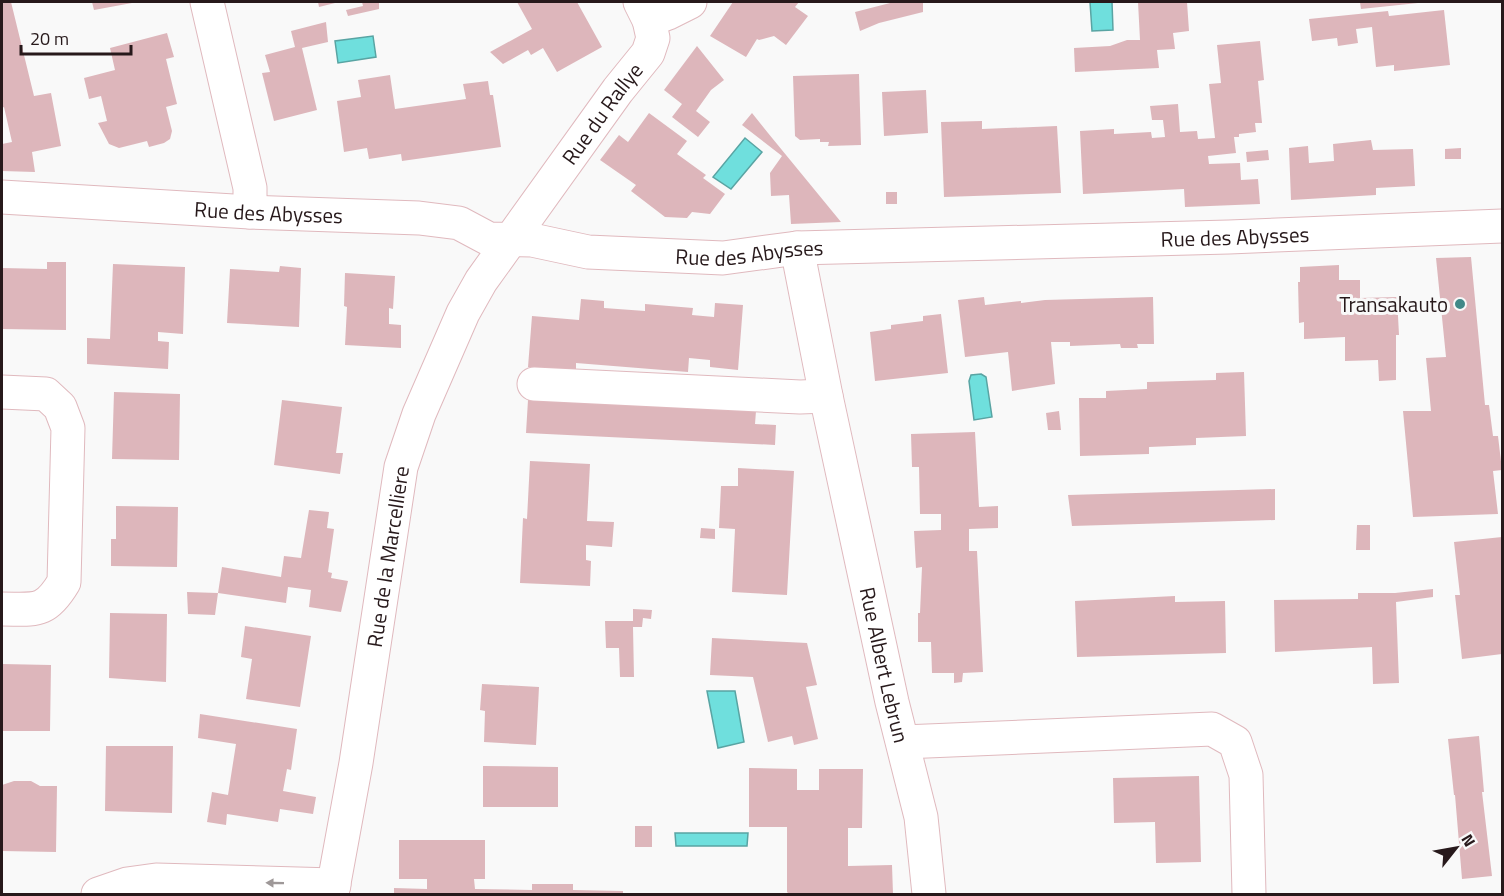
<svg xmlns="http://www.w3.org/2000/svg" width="1504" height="896" viewBox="0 0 1504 896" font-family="'Titillium Web',sans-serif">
	<rect width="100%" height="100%" fill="#f9f9f9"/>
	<path fill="#6fdfdd" stroke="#59a4a3" stroke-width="1.5" d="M 1090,2 L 1112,2 L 1113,30 L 1092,31 Z
		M 373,36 L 376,57 L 338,63 L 335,41 Z
		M 745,138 L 762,152 L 731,189 L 713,177 Z
		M 981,374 L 986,377 L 992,417 L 974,420 L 969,381 L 971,375 Z
		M 707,691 L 735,691 L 744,742 L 718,748 Z
		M 675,833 L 748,833 L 747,846 L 676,846 Z"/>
	<path fill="#ddb6bb" d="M 2,2 L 11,2 L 34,96 L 51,93 L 61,146 L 32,152 L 35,172 L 2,171 L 2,144 L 12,142 L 4,107 L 2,108 Z
		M 92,2 L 132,2 L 132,3 L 94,10 Z
		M 318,2 L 339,2 L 319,7 Z
		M 362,2 L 379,2 L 379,9 L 348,16 L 346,10 L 363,6 Z
		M 517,2 L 577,2 L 602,47 L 557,72 L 543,48 L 531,55 L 528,50 L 503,64 L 490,52 L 532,29 Z
		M 733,2 L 799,2 L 795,7 L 808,16 L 786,45 L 774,36 L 759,40 L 757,39 L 746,57 L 710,36 Z
		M 894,2 L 923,2 L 923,12 L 879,23 L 860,31 L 855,12 Z
		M 1138,2 L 1187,2 L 1189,31 L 1173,33 L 1175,49 L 1157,50 L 1159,68 L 1075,72 L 1074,48 L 1110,46 L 1127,40 L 1140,40 Z
		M 1360,2 L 1418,2 L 1418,3 L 1361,9 Z
		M 1444,10 L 1450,65 L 1394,71 L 1394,65 L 1376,67 L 1372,27 L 1356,29 L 1358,43 L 1338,46 L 1337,38 L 1312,41 L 1309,19 L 1388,11 L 1389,16 Z
		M 326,22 L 328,42 L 302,48 L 317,110 L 274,121 L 262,73 L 270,72 L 265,55 L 295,47 L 291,31 Z
		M 167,33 L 174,57 L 166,59 L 177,104 L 166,107 L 172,131 L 170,139 L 164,143 L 149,147 L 147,141 L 119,148 L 109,144 L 98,123 L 107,121 L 101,96 L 89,99 L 84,78 L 115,70 L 110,48 Z
		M 1260,41 L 1264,80 L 1258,81 L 1262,123 L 1255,123 L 1256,132 L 1239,134 L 1239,137 L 1234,137 L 1236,153 L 1208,156 L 1209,164 L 1240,163 L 1241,180 L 1258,179 L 1260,204 L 1185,207 L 1184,189 L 1083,194 L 1080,131 L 1114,129 L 1114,134 L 1151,132 L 1152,138 L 1165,137 L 1163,120 L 1152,120 L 1150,106 L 1178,104 L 1180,132 L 1197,131 L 1198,139 L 1215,138 L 1209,84 L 1221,83 L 1217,45 Z
		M 697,46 L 724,80 L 711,90 L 696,111 L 710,122 L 698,137 L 672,117 L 682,104 L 664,90 Z
		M 859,74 L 861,145 L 828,146 L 829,142 L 820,142 L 820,139 L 800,140 L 795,136 L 793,76 Z
		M 390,75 L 395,109 L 466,99 L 463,84 L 488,81 L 490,95 L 493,95 L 501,147 L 402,161 L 401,154 L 369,159 L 367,148 L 344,152 L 337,101 L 361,97 L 358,80 Z
		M 926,90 L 928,133 L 884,136 L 882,92 Z
		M 649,113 L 687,141 L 677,154 L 706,175 L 703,178 L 725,194 L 710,214 L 692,212 L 687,218 L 665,217 L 631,191 L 636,185 L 600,160 L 619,135 L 628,142 Z
		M 752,113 L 768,133 L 841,222 L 791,224 L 789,195 L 771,196 L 770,173 L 782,156 L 742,125 Z
		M 982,121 L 982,129 L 1057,126 L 1061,193 L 944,197 L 941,122 Z
		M 1371,140 L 1373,150 L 1413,149 L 1415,186 L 1376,188 L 1376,195 L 1291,200 L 1289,148 L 1308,146 L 1309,163 L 1334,161 L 1333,144 Z
		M 1461,148 L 1461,159 L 1445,159 L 1445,149 Z
		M 1268,150 L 1269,160 L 1247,162 L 1246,152 Z
		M 886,192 L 897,192 L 897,204 L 886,204 Z
		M 1471,257 L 1485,405 L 1489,405 L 1493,436 L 1498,436 L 1502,470 L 1493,471 L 1498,514 L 1413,517 L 1403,411 L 1431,411 L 1426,358 L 1446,357 L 1436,258 Z
		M 47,262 L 66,262 L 66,330 L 2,329 L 2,268 L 47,269 Z
		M 113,264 L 185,267 L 183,334 L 158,332 L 158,341 L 169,342 L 168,369 L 87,364 L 87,338 L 110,339 Z
		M 1339,265 L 1339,280 L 1360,280 L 1360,298 L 1397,297 L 1399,335 L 1396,335 L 1396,380 L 1379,381 L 1378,360 L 1345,361 L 1345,337 L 1304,339 L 1304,322 L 1299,323 L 1298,282 L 1300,282 L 1300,267 Z
		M 280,266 L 301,268 L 299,327 L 227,323 L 230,269 L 279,272 Z
		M 345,273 L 395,276 L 393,309 L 389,308 L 389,324 L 401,325 L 401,348 L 345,345 L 347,307 L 344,306 Z
		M 984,297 L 985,305 L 1021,301 L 1021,303 L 1045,300 L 1153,297 L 1154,344 L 1137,344 L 1138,348 L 1121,348 L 1120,344 L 1070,346 L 1070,342 L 1051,342 L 1055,384 L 1012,391 L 1008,352 L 965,357 L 958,300 Z
		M 581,299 L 604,301 L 604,308 L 645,311 L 645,304 L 693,308 L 692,315 L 714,317 L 715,303 L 743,305 L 738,370 L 710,367 L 710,360 L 689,358 L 688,372 L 576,363 L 576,370 L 528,367 L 532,316 L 579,320 Z
		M 941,314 L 948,373 L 875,381 L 870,332 L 891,329 L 891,325 L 923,321 L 923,316 Z
		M 1244,372 L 1246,436 L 1196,438 L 1196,445 L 1149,447 L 1149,454 L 1080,456 L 1079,398 L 1106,398 L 1106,391 L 1147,389 L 1147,382 L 1216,380 L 1216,373 Z
		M 114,392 L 180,394 L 179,460 L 112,459 Z
		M 282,400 L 342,407 L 336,453 L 343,453 L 340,474 L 274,465 Z
		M 528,400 L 756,411 L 755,424 L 776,425 L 775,445 L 526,433 Z
		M 1059,411 L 1061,430 L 1048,430 L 1046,413 Z
		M 975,432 L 979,507 L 998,506 L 998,528 L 969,529 L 969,551 L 977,551 L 983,672 L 963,673 L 962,682 L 954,683 L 954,673 L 932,673 L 931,642 L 918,642 L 918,613 L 920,613 L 922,567 L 916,568 L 914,531 L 941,530 L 941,514 L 920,514 L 919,467 L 912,467 L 911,434 Z
		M 530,461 L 590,464 L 587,521 L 614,522 L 612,547 L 586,545 L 586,560 L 591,561 L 590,586 L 520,583 L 523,518 L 527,519 Z
		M 738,468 L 794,471 L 787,595 L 732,592 L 735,529 L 719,528 L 721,486 L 738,486 Z
		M 1275,489 L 1275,520 L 1072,526 L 1068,495 Z
		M 116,506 L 178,507 L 177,567 L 111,566 L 111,539 L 116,539 Z
		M 309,510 L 329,512 L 327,528 L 334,529 L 328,572 L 332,573 L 331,578 L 348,581 L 341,612 L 309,607 L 311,590 L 288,587 L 286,603 L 218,593 L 222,567 L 281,577 L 284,556 L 301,558 Z
		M 1357,525 L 1370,525 L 1370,550 L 1356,550 Z
		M 701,528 L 715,529 L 715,539 L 700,538 Z
		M 1502,537 L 1502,654 L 1462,659 L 1455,595 L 1460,595 L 1454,542 Z
		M 1433,589 L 1433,597 L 1396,602 L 1399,683 L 1373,684 L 1372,647 L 1275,652 L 1274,600 L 1358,599 L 1358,593 L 1395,593 Z
		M 187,592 L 218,593 L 215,615 L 188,614 Z
		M 1175,596 L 1175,602 L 1225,601 L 1226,653 L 1077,657 L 1075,601 Z
		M 633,609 L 652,610 L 651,619 L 643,618 L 642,627 L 633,627 L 634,677 L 620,677 L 619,648 L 606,648 L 605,621 L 633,621 Z
		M 110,613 L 167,614 L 166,682 L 109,678 Z
		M 245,626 L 311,636 L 300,707 L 246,699 L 252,659 L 241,657 Z
		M 712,638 L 807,643 L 817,685 L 806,687 L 818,739 L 794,745 L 792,736 L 768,742 L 753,677 L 710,675 Z
		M 2,664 L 51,665 L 50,731 L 2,731 Z
		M 482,684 L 539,687 L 536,745 L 484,742 L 485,711 L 480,710 Z
		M 200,714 L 297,729 L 291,770 L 287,769 L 283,791 L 316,797 L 313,814 L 280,809 L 278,822 L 227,814 L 226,825 L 207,822 L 212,792 L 228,795 L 236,744 L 198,738 Z
		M 1479,736 L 1484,792 L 1482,792 L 1492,876 L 1462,879 L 1455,795 L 1454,795 L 1448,739 Z
		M 106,746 L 173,746 L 172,813 L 105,811 Z
		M 483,766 L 558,767 L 558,807 L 483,807 Z
		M 749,768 L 797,769 L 797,790 L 819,790 L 819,769 L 863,769 L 862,828 L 848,828 L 848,866 L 892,865 L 893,894 L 789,894 L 787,892 L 787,827 L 749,827 Z
		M 1199,776 L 1201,862 L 1156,863 L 1155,822 L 1114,823 L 1113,778 Z
		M 14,781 L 31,781 L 40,786 L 57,786 L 56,852 L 2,851 L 2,785 Z
		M 635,826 L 652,826 L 652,847 L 635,847 Z
		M 399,840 L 485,840 L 485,879 L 474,879 L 475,889 L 532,890 L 532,884 L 573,884 L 573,890 L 623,891 L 623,894 L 394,894 L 394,888 L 427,889 L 427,879 L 399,879 Z"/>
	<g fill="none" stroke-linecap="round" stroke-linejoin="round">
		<defs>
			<g id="minor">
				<path d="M 207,2 L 250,188 L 250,212"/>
				<path d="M 649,20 L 668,13 L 690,2"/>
				<path id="s1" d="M 2,197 L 250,212 L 419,218 L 459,223 L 489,239 L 532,240 L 588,252 L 723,258 L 797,248 L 1229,237 L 1502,226"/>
				<path id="s2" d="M 797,248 L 826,396 L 892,702 L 921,817 L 929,894"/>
				<path d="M 534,384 L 800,397 L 826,396"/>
				<path d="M 2,392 L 46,394 L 60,407 L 68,428 L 64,582 C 45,614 35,609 2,609"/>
				<path d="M 903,742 L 1212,729 L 1235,742 L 1246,775 L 1249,894"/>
				<path d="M 98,894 L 127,884 L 156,880 L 334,885"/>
				<path id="s3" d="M 332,894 L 356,763 L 401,467 L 419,414 L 463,313 L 481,281 L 618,90 L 648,53 L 653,38 L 649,20 L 640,2"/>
			</g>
		</defs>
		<use href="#minor" stroke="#e0b9be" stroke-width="35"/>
		<use href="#minor" stroke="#fff" stroke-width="33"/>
	</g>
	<defs><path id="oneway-solid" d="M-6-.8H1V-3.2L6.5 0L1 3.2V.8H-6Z" transform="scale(1.5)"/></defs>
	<use fill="#9e9898" href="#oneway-solid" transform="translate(275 883) rotate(-179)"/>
	<circle fill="#418988" stroke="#f9f9f9" stroke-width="2" cx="1460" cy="304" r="6"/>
	<g text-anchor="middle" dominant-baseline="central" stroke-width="6" stroke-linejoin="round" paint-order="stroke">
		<g font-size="21" fill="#27191b" stroke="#f9f9f9">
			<text stroke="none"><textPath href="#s3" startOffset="842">Rue du Rallye</textPath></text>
			<text stroke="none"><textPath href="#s1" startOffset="267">Rue des Abysses</textPath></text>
			<text stroke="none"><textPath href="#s1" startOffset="1240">Rue des Abysses</textPath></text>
			<text stroke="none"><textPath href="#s1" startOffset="754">Rue des Abysses</textPath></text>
			<text stroke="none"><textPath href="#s3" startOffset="342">Rue de la Marcelliere</textPath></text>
			<text stroke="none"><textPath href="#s2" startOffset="426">Rue Albert Lebrun</textPath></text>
		</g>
		<g font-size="21" fill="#27191b" stroke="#f9f9f9" text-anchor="end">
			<text x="1448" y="304">Transakauto</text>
		</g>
	</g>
	<rect width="1504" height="896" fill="none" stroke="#27191b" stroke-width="6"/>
	<g transform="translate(1456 848) rotate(59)" stroke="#f9f9f9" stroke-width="4.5" paint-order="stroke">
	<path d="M0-4.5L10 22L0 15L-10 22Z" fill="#27191b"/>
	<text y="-9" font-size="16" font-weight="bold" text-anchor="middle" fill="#27191b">N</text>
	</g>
	<path d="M21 45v9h110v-9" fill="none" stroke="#27191b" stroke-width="3"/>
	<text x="30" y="45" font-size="18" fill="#27191b" stroke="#f9f9f9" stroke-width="4.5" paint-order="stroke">20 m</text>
</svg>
